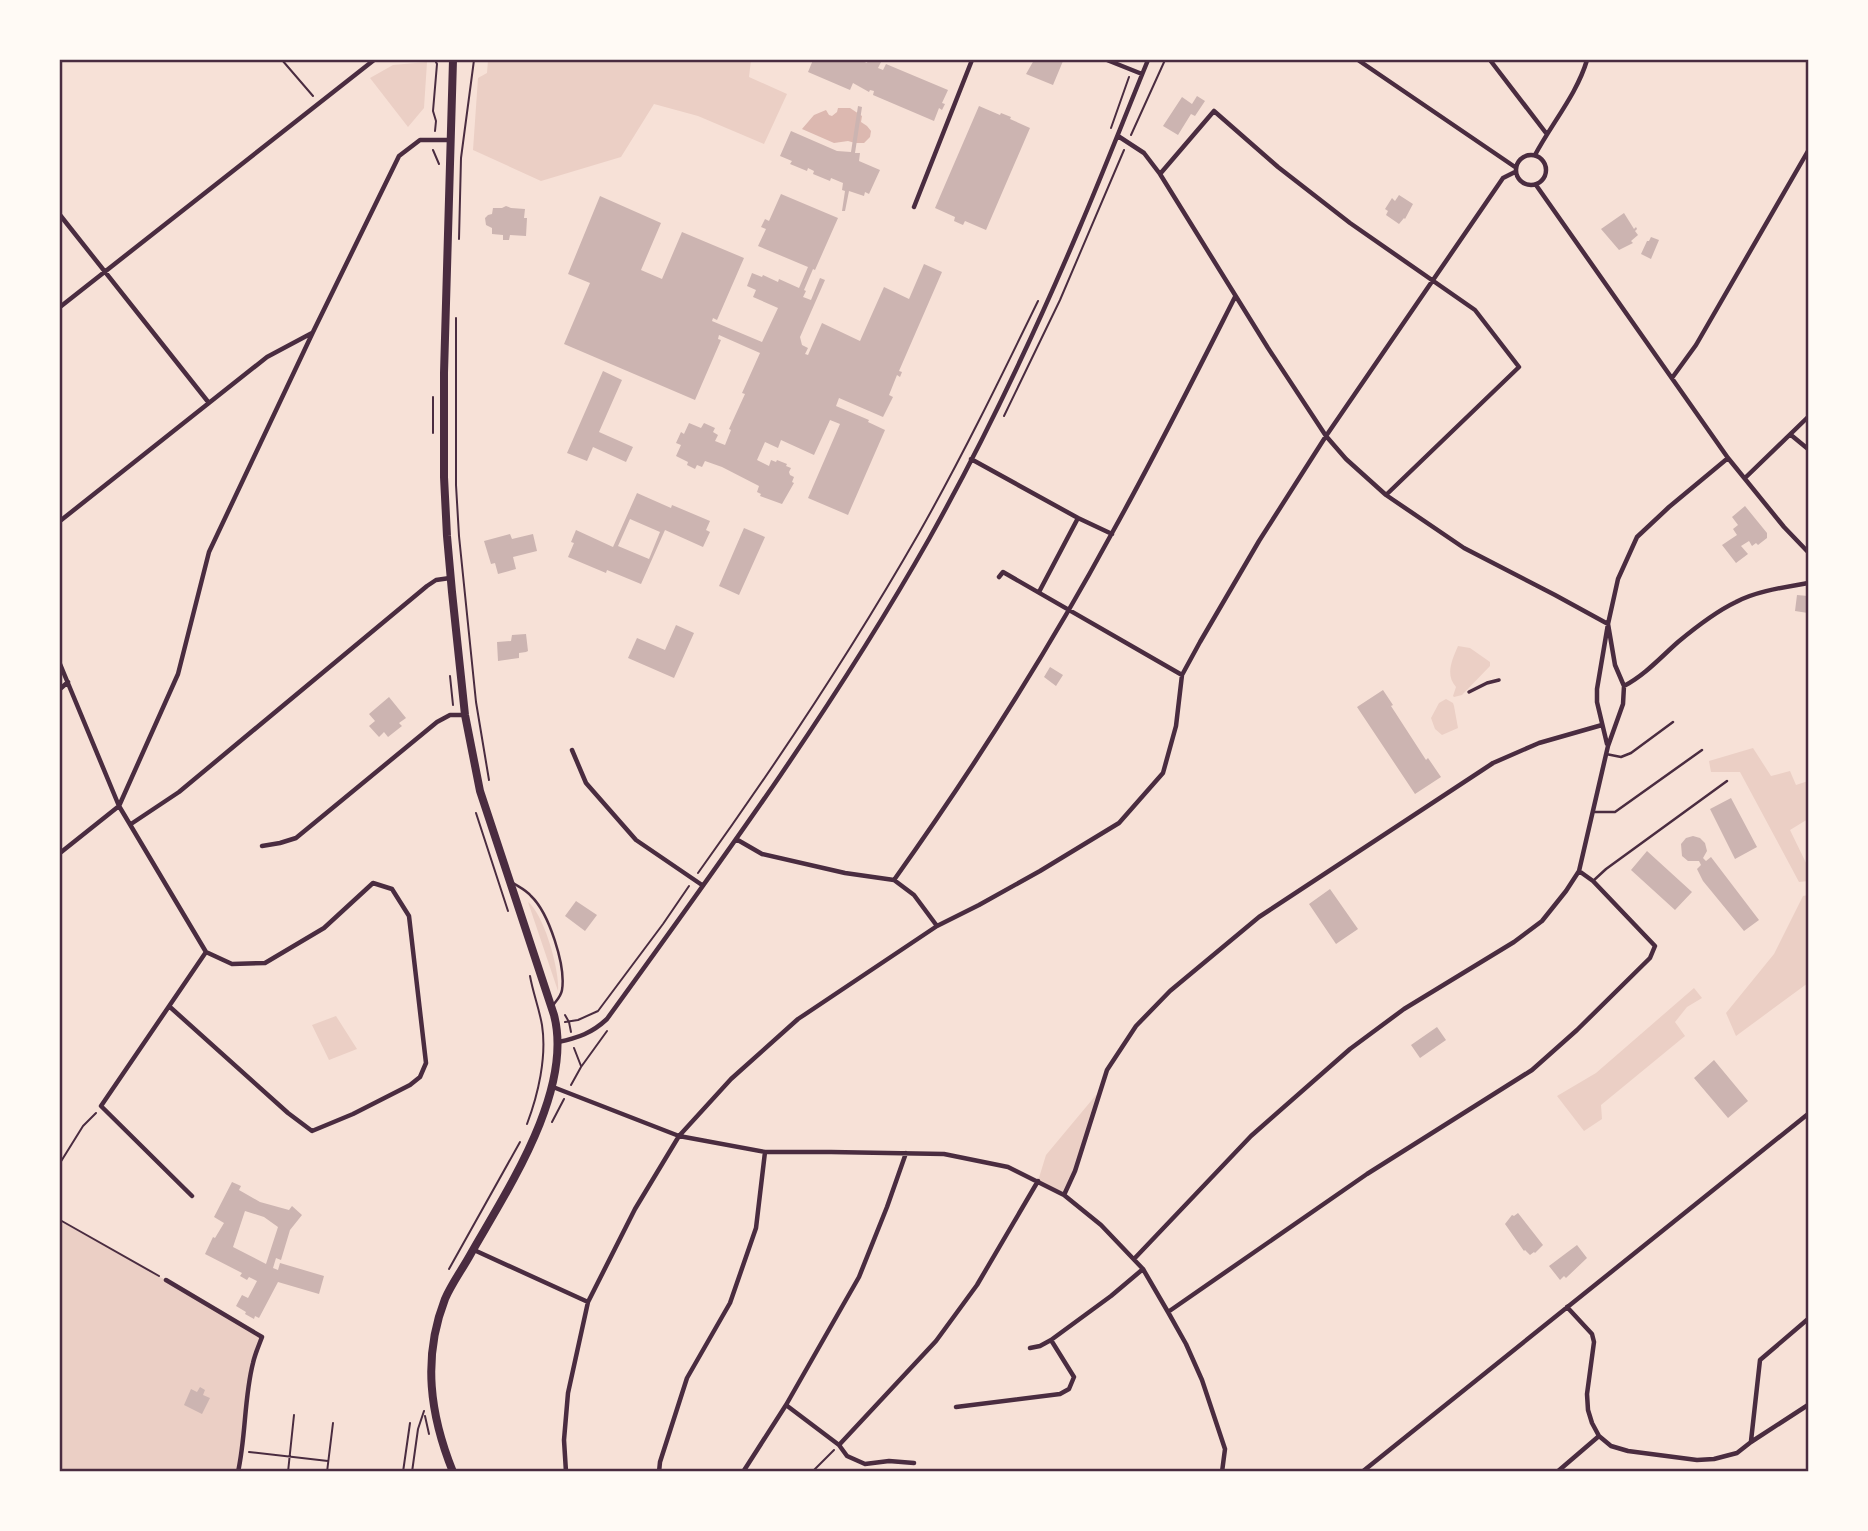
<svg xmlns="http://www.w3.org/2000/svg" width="1868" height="1531" viewBox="0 0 1868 1531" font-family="Cabin,sans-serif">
	<rect width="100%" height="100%" fill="#f7e1d7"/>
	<path fill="#ebcfc5" d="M 488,60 L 751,60 L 749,77 L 787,94 L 764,144 L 698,116 L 654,104 L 621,157 L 541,181 L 473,150 L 478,78 L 487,73 Z
		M 427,62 L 424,108 L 408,127 L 370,78 L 393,65 Z
		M 1458,646 L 1470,648 L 1490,662 L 1490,666 L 1462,695 L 1454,697 L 1453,696 L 1456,687 C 1445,675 1452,660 1458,646 Z
		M 1446,699 L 1453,703 L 1454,706 L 1458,728 L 1442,735 L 1435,729 L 1431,718 L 1439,703 Z
		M 1753,748 L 1771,776 L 1790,771 L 1796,785 L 1808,781 L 1808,819 L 1790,830 L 1808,867 L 1808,881 L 1799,882 L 1740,772 L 1711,772 L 1709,761 Z
		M 1808,895 L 1808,983 L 1736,1036 L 1726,1013 L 1774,954 L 1803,896 Z
		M 528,902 C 544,914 560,971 558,991 Z
		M 1694,988 L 1702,998 L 1687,1007 L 1675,1022 L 1685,1036 L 1601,1105 L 1602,1119 L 1584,1131 L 1557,1096 L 1596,1073 Z
		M 336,1016 L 357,1049 L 329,1060 L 312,1025 Z
		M 1101,1089 L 1086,1142 L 1063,1194 L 1038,1181 L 1046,1155 Z
		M 60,1221 L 187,1292 L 262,1337 L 253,1362 L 238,1471 L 60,1471 Z"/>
	<path fill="#dcb8b0" d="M 838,108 L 850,108 L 862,116 L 861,122 L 867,126 L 871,131 L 870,137 L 864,143 L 855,143 L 848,141 L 834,143 L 802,129 L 814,115 L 826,110 L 829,115 L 832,116 L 837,112 Z"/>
	<path fill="#ccb4b1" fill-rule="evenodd" d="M 813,60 L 862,60 L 862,61 L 867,63 L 868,60 L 882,60 L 878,68 L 883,70 L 886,64 L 948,90 L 942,103 L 945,104 L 942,110 L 939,108 L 934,121 L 873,95 L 874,91 L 870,90 L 869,92 L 853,83 L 850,90 L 808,72 Z
		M 1034,60 L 1059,60 L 1063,61 L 1053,85 L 1026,74 Z
		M 1197,96 L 1205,101 L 1195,116 L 1191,114 L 1178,135 L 1163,126 L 1182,97 L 1192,104 Z
		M 858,106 L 862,107 L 855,153 L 860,153 L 859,161 L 880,170 L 869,194 L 865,192 L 864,196 L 849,191 L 845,211 L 842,211 L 845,191 L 842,190 L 843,183 L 831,178 L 830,181 L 813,174 L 814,171 L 808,168 L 807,171 L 790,164 L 792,161 L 780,156 L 791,131 L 837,151 L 851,152 Z
		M 979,106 L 1000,115 L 1001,113 L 1011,117 L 1010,119 L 1030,128 L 986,230 L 965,221 L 963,225 L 954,221 L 955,217 L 935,208 Z
		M 781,194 L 838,218 L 815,270 L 813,269 L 804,290 L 806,291 L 803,297 L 811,300 L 820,278 L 825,280 L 800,337 L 802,345 L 808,348 L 805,354 L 808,355 L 822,323 L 860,341 L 884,287 L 909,299 L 924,264 L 942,272 L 899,371 L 902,372 L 900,377 L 897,375 L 889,395 L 893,397 L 883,417 L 839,398 L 836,406 L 869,420 L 868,422 L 885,430 L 848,515 L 808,498 L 840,424 L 830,420 L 814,455 L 781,440 L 778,448 L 765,442 L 757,460 L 769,466 L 771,460 L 776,462 L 777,460 L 787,464 L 786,466 L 791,468 L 789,472 L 790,475 L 794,477 L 792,482 L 794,483 L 782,504 L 760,496 L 761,494 L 757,492 L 759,486 L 722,467 L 705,461 L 702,467 L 697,465 L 695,469 L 687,465 L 688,462 L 676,456 L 681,445 L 676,443 L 681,432 L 684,434 L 689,423 L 701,428 L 704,423 L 715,428 L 713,432 L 718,435 L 715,441 L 725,445 L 731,430 L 729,429 L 745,394 L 742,393 L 760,353 L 719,335 L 718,339 L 721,340 L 695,400 L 564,344 L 590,283 L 568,274 L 600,196 L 661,223 L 641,270 L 662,279 L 682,232 L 744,258 L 717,320 L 713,318 L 712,321 L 762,342 L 778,308 L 753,297 L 756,290 L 747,286 L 752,273 L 762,277 L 763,275 L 778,282 L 779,279 L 799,288 L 808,267 L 758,246 L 766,229 L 761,227 L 765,219 L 769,221 Z
		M 1399,195 L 1413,204 L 1405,219 L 1404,218 L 1399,224 L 1386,215 L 1388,211 L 1385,209 L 1392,198 L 1395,201 Z
		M 506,206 L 511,208 L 525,209 L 524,218 L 527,218 L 526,236 L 510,235 L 509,240 L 503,240 L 503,235 L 492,234 L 492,228 L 486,225 L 485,218 L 488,215 L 492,214 L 493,208 L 502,208 Z
		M 1624,213 L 1634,229 L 1636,227 L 1637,229 L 1635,231 L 1638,235 L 1631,241 L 1633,243 L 1619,250 L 1601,229 Z
		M 1651,237 L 1659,240 L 1651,259 L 1641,254 L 1647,241 L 1649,241 Z
		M 603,371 L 622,380 L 599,432 L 633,447 L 626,462 L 593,447 L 587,461 L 567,453 Z
		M 637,493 L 671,508 L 672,505 L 710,521 L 706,530 L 710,532 L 703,547 L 665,530 L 641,584 L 607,570 L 606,573 L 568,557 L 574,543 L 571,542 L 576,530 L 613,547 ZM 630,519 L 660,532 L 649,559 L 618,546 Z
		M 1745,506 L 1767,533 L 1767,538 L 1758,545 L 1756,543 L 1752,546 L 1749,541 L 1741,546 L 1748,554 L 1736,563 L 1722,545 L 1737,535 L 1733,529 L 1738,525 L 1732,517 Z
		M 744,528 L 765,537 L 739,595 L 719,586 Z
		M 510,534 L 512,539 L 533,534 L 537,551 L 513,557 L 516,569 L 498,574 L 495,563 L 491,564 L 484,541 Z
		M 1797,595 L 1808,596 L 1808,613 L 1795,611 Z
		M 676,625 L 694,633 L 674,678 L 628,658 L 637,638 L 665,650 Z
		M 526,634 L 528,651 L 526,652 L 519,653 L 519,658 L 498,661 L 497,642 L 511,641 L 512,635 Z
		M 1050,667 L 1063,675 L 1056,686 L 1044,677 Z
		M 1383,690 L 1393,705 L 1391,706 L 1426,760 L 1428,758 L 1441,777 L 1415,794 L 1357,707 Z
		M 389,697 L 406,718 L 399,723 L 402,726 L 388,737 L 384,732 L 379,737 L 369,726 L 375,721 L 369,714 Z
		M 1731,798 L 1757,847 L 1735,859 L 1710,809 Z
		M 1693,836 L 1700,838 L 1705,843 L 1707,851 L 1703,858 L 1706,861 L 1711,857 L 1759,920 L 1744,931 L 1703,881 L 1697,869 L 1701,865 L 1699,861 L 1688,861 L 1682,856 L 1681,844 L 1686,838 Z
		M 1647,851 L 1692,892 L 1675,910 L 1631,870 Z
		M 1330,889 L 1358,929 L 1336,944 L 1309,904 Z
		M 576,901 L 597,915 L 585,931 L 565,916 Z
		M 1437,1027 L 1446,1040 L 1420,1058 L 1411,1045 Z
		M 1714,1060 L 1748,1101 L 1728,1118 L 1694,1078 Z
		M 232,1182 L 241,1186 L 239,1190 L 260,1202 L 289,1210 L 292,1206 L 302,1215 L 290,1230 L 281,1260 L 276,1258 L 273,1268 L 278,1270 L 280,1263 L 324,1276 L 319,1294 L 278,1282 L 259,1318 L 255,1316 L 254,1319 L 245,1314 L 246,1312 L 236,1306 L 242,1295 L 248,1298 L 257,1281 L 249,1277 L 247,1280 L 240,1276 L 242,1273 L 205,1254 L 213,1237 L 215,1238 L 224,1223 L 214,1217 ZM 245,1211 L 264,1217 L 278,1227 L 266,1264 L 233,1247 Z
		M 1518,1213 L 1543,1245 L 1535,1253 L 1534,1252 L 1530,1255 L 1525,1250 L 1524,1251 L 1505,1224 L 1512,1215 L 1514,1216 Z
		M 1577,1245 L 1587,1258 L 1566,1278 L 1564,1276 L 1560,1280 L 1549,1266 Z
		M 200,1387 L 205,1390 L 203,1395 L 210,1398 L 202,1414 L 184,1405 L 191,1389 L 197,1392 Z"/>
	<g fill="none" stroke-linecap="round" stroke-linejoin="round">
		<path stroke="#4a2c40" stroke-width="2" d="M 282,60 L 313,96
			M 1111,128 L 1129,77
			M 435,131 L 436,121 L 433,111 L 437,64 L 435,60
			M 1131,135 L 1165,60
			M 433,150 L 439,164
			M 459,239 L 461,158 L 474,60
			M 456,318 L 456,485 L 459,536 L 476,702 L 489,780
			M 433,397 L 433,433
			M 1004,416 L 1060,300 L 1124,150
			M 450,676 L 453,705
			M 476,813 L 508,911
			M 698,873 C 777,763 852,650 919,533 C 962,457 1000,379 1038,301
			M 565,1015 L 569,1022 L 571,1032
			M 565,1022 L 578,1020 L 598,1011 L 663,924 L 689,886
			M 574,1048 L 581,1066
			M 571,1085 L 581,1067 L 607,1031
			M 552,1122 L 564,1099
			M 527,1124 C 538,1095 547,1057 542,1025 C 539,1008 533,993 530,976
			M 60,1163 L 83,1126 L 96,1113
			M 60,1220 L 159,1276
			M 449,1269 L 520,1142
			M 425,1416 L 429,1434
			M 249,1452 L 328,1461
			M 288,1472 L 294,1415
			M 327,1472 L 333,1423
			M 403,1472 L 410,1423
			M 412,1472 L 418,1429 L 424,1411
			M 812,1472 L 834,1450"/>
		<path stroke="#4a2c40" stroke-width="2.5" d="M 1606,754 L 1621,757 L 1631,753 L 1673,722
			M 1595,812 L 1615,812 L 1702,750
			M 1593,881 L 1606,869 L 1727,781
			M 513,883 C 519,887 526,890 531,896 C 549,913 566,966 562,990 C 561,996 557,1000 554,1004"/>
		<path stroke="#4a2c40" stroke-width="3.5" d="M 1469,692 L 1487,683 L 1499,680"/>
		<path stroke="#4a2c40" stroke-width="4.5" d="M 1107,60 L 1142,74
			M 1358,60 L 1515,167
			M 1490,60 L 1546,133
			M 1118,136 L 1144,153 L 1160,174 L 1268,348 L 1326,436 L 1346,459 L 1386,495 L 1464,548 L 1555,595 L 1608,624
			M1516 170a15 15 0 1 1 30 0a15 15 0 1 1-30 0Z
			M 1535,155 C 1552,123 1577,94 1587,60
			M 1160,174 L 1214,111 L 1278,167 L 1350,223 L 1475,310 L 1519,367 L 1386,495
			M 1536,185 L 1728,458 L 1784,527 L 1808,552
			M 914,207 L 972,60
			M 60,215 L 209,403
			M 60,307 L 374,60
			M 1672,378 L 1696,345 L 1808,151
			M 1791,435 L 1808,449
			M 971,459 L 1078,518
			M 1745,478 L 1808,417
			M 60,521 L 267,357 L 312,333
			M 999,577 L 1003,572 L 1182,675
			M 1039,592 L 1078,518 L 1112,534
			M 60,664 L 119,806 L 206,952
			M 1624,686 C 1645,675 1661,657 1678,642 C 1696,627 1715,612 1736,602 C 1756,591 1786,587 1808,583
			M 60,689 L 68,682
			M 1607,744 L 1597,702 L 1597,689 L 1608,624 L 1618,579 L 1637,537 L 1669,507 L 1728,458
			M 572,750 L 586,783 L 636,840 L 702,885
			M 131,824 L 179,792 L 427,586 L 436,580 L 450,578
			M 736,839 L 762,854 L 845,873 L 894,880 L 914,895 L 937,926
			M 262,846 L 280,843 L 296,838 L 437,722 L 450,715 L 465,715
			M 60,853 L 119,806 L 178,674 L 209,552 L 313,332 L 399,156 L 420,140 L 450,140
			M 894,880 C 973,769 1047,653 1112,533 C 1155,456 1195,376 1235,297
			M 170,1007 L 288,1113 L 312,1131 L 353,1114 L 410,1085 L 420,1077 L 426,1063 L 409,916 L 392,889 L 373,883 L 324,928 L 265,963 L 232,964 L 206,952
			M 558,1042 C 578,1038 592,1033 607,1019 C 720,863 834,707 929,539 C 985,439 1034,335 1079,229 C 1103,173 1125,116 1148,60
			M 553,1087 L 679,1136 L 765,1152 L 831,1152 L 944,1154 L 1008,1167 L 1064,1195 L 1101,1225 L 1143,1269 L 1168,1312 L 1186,1344 L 1202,1380 L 1225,1449 L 1222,1472
			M 1064,1195 L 1075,1171 L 1107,1070 L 1136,1026 L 1170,991 L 1259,917 L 1493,763 L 1539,743 L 1602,725
			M 192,1196 L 101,1106 L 206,952
			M 474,1250 L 588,1302
			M 1134,1259 L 1251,1136 L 1350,1049 L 1404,1009 L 1514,942 L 1542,921 L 1566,891 L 1579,871 L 1608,746 L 1623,704 L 1624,686 L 1615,665 L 1608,624
			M 166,1280 L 262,1337 C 259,1345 255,1354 253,1363 C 244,1398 246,1436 238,1472
			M 1567,1307 L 1592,1334 L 1594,1342 L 1587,1394 L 1588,1410 L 1592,1423 L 1599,1436 L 1611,1446 L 1628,1451 L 1697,1460 L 1714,1459 L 1737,1453 L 1751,1442 L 1808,1405
			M 1168,1312 L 1367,1174 L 1532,1070 L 1577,1030 L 1650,958 L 1655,946 L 1593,881 L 1579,871
			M 1030,1348 L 1040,1346 L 1051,1340 L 1111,1296 L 1143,1269
			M 786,1405 L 839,1445 L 847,1456 L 865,1464 L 889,1461 L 914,1463
			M 956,1407 L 1060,1394 L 1069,1389 L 1074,1377 L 1051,1340
			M 1751,1441 L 1760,1360 L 1808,1319
			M 839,1445 L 936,1341 L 977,1285 L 1038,1181
			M 566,1472 L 564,1440 L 568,1393 L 588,1302 L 635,1209 L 679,1136 L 731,1079 L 798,1019 L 937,926 L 979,905 L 1040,871 L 1119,823 L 1163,773 L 1176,726 L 1182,675 L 1200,642 L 1259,541 L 1326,436 L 1503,178 L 1515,172
			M 659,1472 L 660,1462 L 687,1378 L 730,1303 L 756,1228 L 765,1152
			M 743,1472 L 786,1405 L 859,1277 L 887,1207 L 906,1153
			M 1362,1472 L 1808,1114
			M 1557,1472 L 1599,1436"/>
		<path stroke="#4a2c40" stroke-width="8" d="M 453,1472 C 430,1415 422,1358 445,1299 C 451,1285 461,1271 469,1257 C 505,1193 574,1092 554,1015 L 480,791 L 465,715 L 452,592 L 447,536 L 444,477 L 444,373 L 453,60"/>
	</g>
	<rect width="1868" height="1531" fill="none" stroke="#fffaf5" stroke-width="122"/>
	<rect x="61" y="61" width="1746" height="1409" fill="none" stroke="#4a2c40" stroke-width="2.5"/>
</svg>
